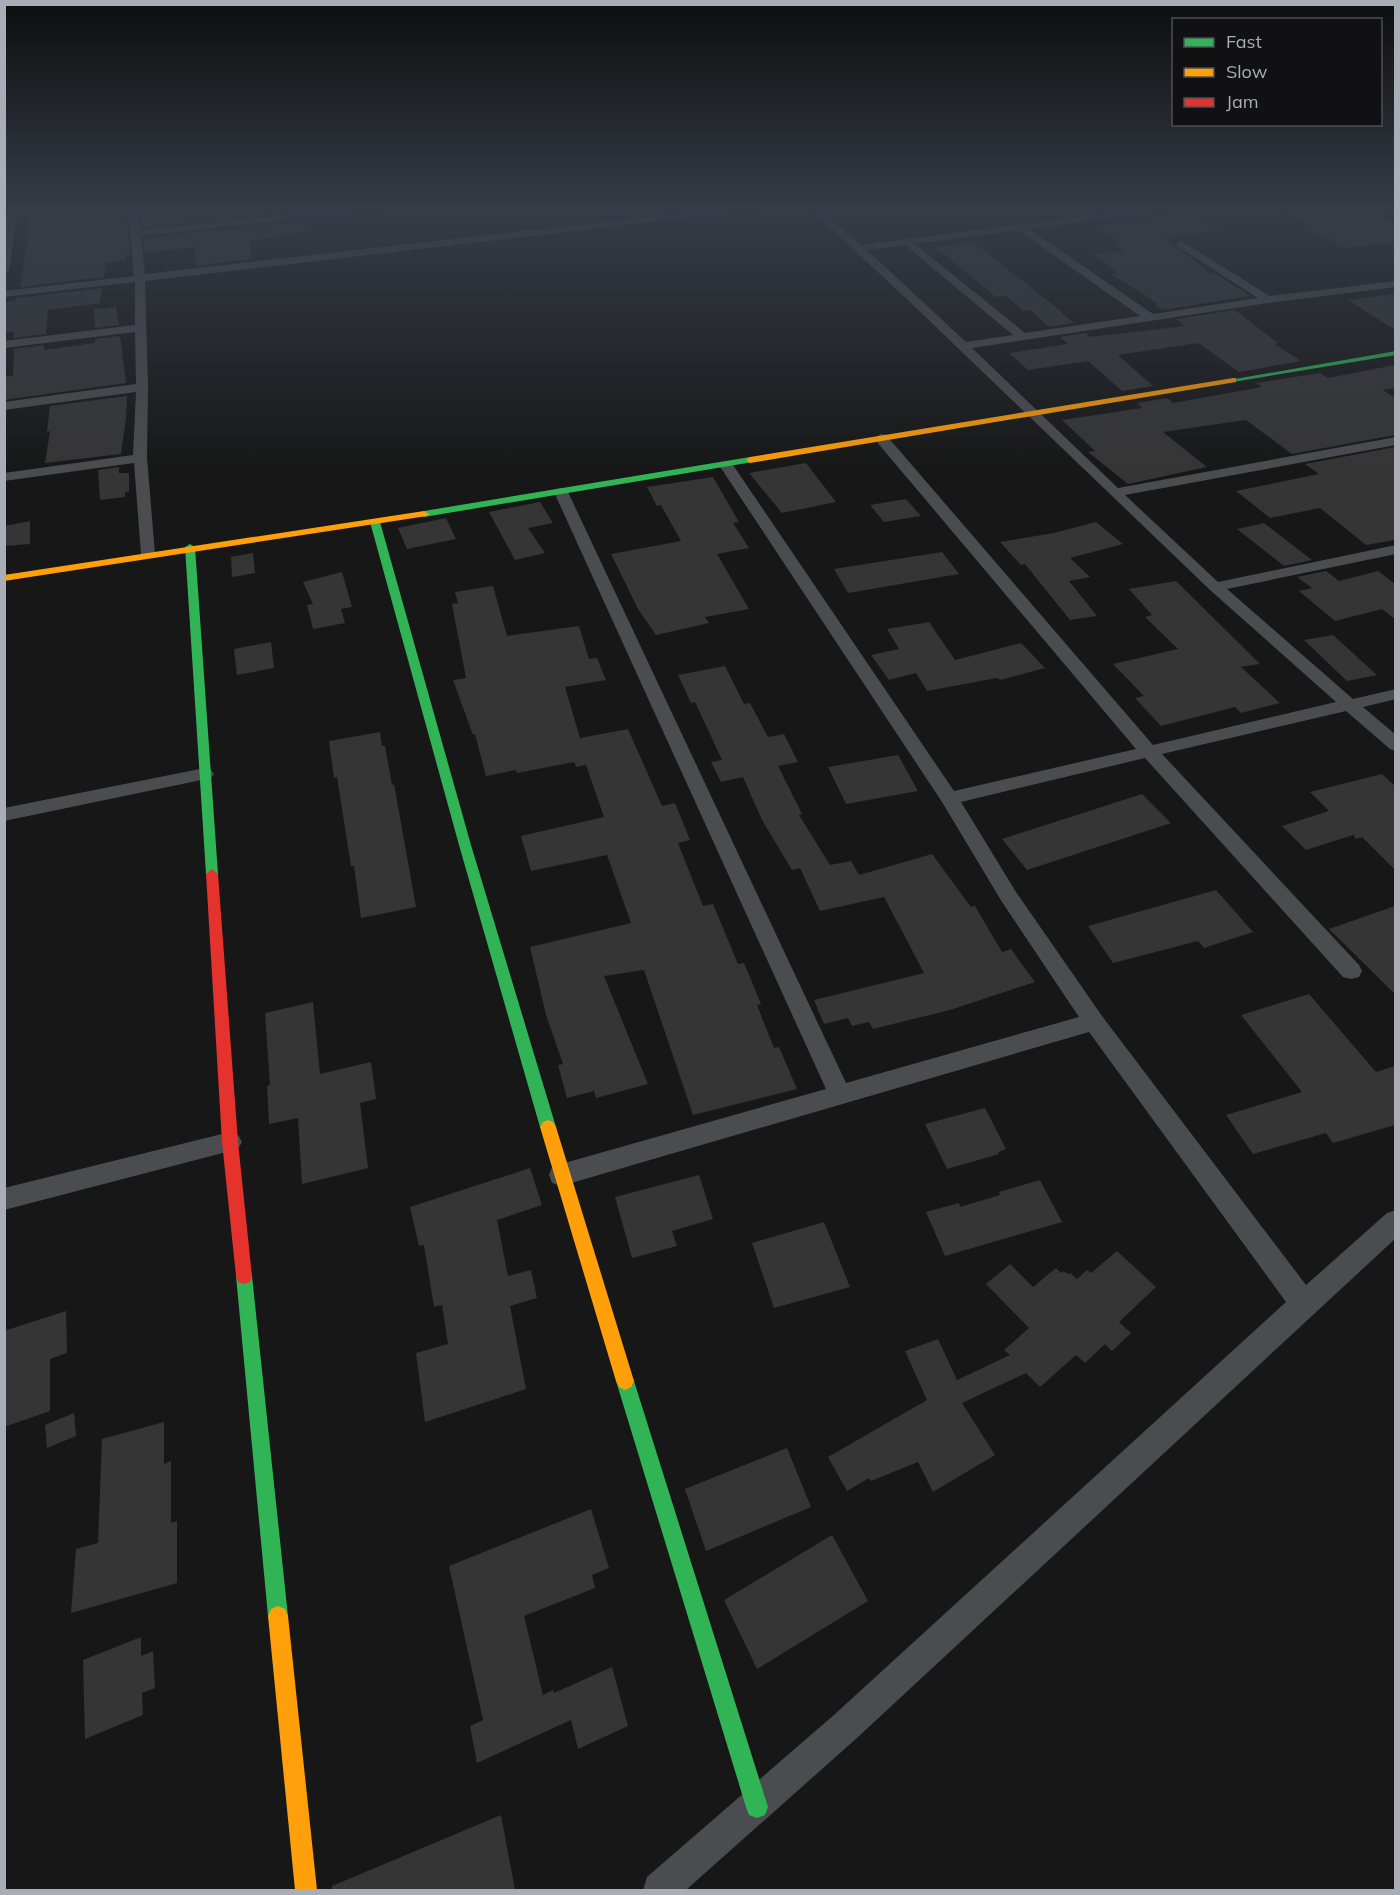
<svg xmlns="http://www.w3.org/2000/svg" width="1400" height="1895" viewBox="0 0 1400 1895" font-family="Mulish,sans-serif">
	<rect width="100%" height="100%" fill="#171717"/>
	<path fill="#353536" d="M 79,207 L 126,207 L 130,255 L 126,255 L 125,261 L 106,263 L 104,277 L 20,287 L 32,216 L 79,211 Z
		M 140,207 L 159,207 L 159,213 L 211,207 L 308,207 L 309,210 L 142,228 Z
		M 1277,207 L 1376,207 L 1378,215 L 1395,224 L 1395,242 L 1344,248 L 1319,233 L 1315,234 L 1306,229 L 1304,223 Z
		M 1193,211 L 1224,230 L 1162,237 L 1211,273 L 1214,273 L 1250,296 L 1163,310 L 1155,305 L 1158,304 L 1111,274 L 1118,273 L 1094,254 L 1125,251 L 1114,243 L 1119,242 L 1095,226 Z
		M 313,220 L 311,231 L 250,241 L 252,259 L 196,266 L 195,247 L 145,253 L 143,238 Z
		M 973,242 L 1053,305 L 1074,323 L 1049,327 L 1031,310 L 1024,311 L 1006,296 L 996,297 L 935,247 Z
		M 102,288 L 100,303 L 48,310 L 46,334 L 14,338 L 14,332 L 4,333 L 4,302 L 15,301 L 16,298 Z
		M 1395,294 L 1395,330 L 1348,300 Z
		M 116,307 L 119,325 L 95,328 L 94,309 Z
		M 1235,310 L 1278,343 L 1274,344 L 1301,361 L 1239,372 L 1198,343 L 1118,355 L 1153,386 L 1122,391 L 1088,361 L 1028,370 L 1009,353 L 1068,344 L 1060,337 L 1086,333 L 1090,337 L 1186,326 L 1176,319 Z
		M 120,336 L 126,383 L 4,400 L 4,377 L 13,376 L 14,349 L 44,345 L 44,350 L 95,343 L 95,339 Z
		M 1395,365 L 1395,388 L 1383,390 L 1395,398 L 1395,435 L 1292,454 L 1246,420 L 1163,432 L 1207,467 L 1128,484 L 1088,452 L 1095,451 L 1062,420 L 1142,408 L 1137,403 L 1167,398 L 1173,403 L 1262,387 L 1256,383 L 1320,373 L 1328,378 Z
		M 127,396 L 126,418 L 121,454 L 45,463 L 50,431 L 47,432 L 50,406 Z
		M 1395,447 L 1395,540 L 1366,545 L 1320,508 L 1270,518 L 1236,491 L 1319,474 L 1305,464 Z
		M 806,463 L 836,502 L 782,513 L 749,473 Z
		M 119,467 L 119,473 L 129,473 L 129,492 L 125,492 L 125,497 L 100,500 L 98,470 Z
		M 713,477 L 739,522 L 733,523 L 749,548 L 717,554 L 749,609 L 705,617 L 709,623 L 656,635 L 638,609 L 611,554 L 681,541 L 661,505 L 657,506 L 647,487 Z
		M 906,499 L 921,516 L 884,522 L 870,505 Z
		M 540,502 L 553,523 L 528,528 L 545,553 L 515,560 L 489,512 Z
		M 446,518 L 456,539 L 407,549 L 398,528 Z
		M 30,521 L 30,544 L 4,546 L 4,526 Z
		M 1096,522 L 1123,544 L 1070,558 L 1090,577 L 1069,581 L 1097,616 L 1070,620 L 1025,564 L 1021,565 L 1000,542 L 1054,533 Z
		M 1264,523 L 1312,560 L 1284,566 L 1237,529 Z
		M 942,552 L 959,574 L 848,593 L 834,569 Z
		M 253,553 L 255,573 L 232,577 L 231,557 Z
		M 1326,571 L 1339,581 L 1378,571 L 1395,584 L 1395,619 L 1382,609 L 1335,621 L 1299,591 L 1312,588 L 1297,577 Z
		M 342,572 L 352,607 L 341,609 L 345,623 L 313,629 L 307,605 L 313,604 L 303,582 Z
		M 1176,581 L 1260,664 L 1241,667 L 1280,703 L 1241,713 L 1235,707 L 1161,726 L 1135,698 L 1144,696 L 1113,664 L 1178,649 L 1145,617 L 1152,615 L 1129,589 Z
		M 493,586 L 507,636 L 579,626 L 589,659 L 597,658 L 606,680 L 565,687 L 580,738 L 628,729 L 662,806 L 675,803 L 690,840 L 678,843 L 703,906 L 713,904 L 738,964 L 744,963 L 761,1004 L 757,1005 L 774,1048 L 779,1047 L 797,1089 L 693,1115 L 644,970 L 604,976 L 648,1084 L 596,1098 L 594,1091 L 567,1098 L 558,1065 L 563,1064 L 546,1015 L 530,947 L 631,923 L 607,855 L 531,871 L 521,836 L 604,817 L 586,765 L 576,767 L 574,762 L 517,773 L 516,770 L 486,776 L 475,734 L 473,735 L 453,680 L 466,678 L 452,604 L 458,603 L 455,592 Z
		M 929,622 L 955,660 L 1021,643 L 1045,668 L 1000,680 L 997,678 L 927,691 L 916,673 L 889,680 L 871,655 L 899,649 L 887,629 Z
		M 1333,635 L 1377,675 L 1347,681 L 1304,640 Z
		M 271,642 L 274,668 L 237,675 L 234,649 Z
		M 725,666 L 744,704 L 750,703 L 768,737 L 784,734 L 798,762 L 778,766 L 802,814 L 799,815 L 830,865 L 851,861 L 859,875 L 932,854 L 971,907 L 975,906 L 1002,952 L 1011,949 L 1035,982 L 950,1010 L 873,1029 L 869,1022 L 852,1026 L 848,1018 L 824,1024 L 814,1000 L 924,973 L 884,897 L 820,911 L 800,868 L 792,870 L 762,820 L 743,777 L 721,782 L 711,762 L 722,760 L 695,702 L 691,703 L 678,675 Z
		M 380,732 L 382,746 L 385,746 L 392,785 L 394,784 L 416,907 L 361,918 L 354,866 L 351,866 L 337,777 L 334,778 L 329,741 Z
		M 898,755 L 918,791 L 846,804 L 828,767 Z
		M 1382,774 L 1395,786 L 1395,870 L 1362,837 L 1356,839 L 1353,835 L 1306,850 L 1282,826 L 1329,811 L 1310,792 Z
		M 1142,794 L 1171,823 L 1027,870 L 1002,839 Z
		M 1216,890 L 1253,932 L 1204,948 L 1198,941 L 1113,963 L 1088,926 Z
		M 1395,906 L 1395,994 L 1329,929 Z
		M 1309,994 L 1376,1072 L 1395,1066 L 1395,1125 L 1333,1143 L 1326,1133 L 1253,1154 L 1226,1115 L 1302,1092 L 1241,1015 Z
		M 313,1002 L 320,1074 L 371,1062 L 376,1099 L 360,1103 L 368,1168 L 302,1184 L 298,1118 L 269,1124 L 267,1086 L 270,1085 L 265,1013 Z
		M 985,1108 L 1006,1149 L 998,1152 L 999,1154 L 947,1169 L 925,1124 Z
		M 530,1168 L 542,1205 L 497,1220 L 508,1276 L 531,1270 L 537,1298 L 510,1306 L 526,1389 L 425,1422 L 416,1353 L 448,1344 L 442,1305 L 434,1307 L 424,1245 L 419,1246 L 410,1207 Z
		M 699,1175 L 713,1219 L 672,1231 L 677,1246 L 632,1258 L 615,1197 Z
		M 1040,1180 L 1062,1222 L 945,1256 L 926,1212 L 959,1203 L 960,1207 L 1000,1195 L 999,1192 Z
		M 824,1222 L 850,1287 L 774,1308 L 752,1243 Z
		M 1117,1251 L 1156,1287 L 1119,1322 L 1131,1333 L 1112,1351 L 1105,1344 L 1085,1363 L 1076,1355 L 1040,1387 L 1026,1373 L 962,1403 L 995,1455 L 933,1492 L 918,1462 L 871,1481 L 869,1478 L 847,1491 L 828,1457 L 927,1400 L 905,1351 L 938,1339 L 957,1380 L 1010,1355 L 1004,1350 L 1029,1328 L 986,1284 L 1010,1264 L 1033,1287 L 1056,1268 L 1061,1273 L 1064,1271 L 1068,1274 L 1070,1273 L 1077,1279 L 1087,1270 L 1091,1273 Z
		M 66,1311 L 67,1353 L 50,1359 L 50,1411 L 4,1427 L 4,1331 Z
		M 74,1413 L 76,1436 L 47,1448 L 45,1425 Z
		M 164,1422 L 164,1464 L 171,1461 L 171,1523 L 177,1521 L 177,1583 L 71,1613 L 76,1549 L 98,1543 L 102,1439 Z
		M 787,1448 L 811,1507 L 706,1551 L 685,1489 Z
		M 591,1509 L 609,1568 L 592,1575 L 595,1588 L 524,1616 L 543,1695 L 553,1690 L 554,1693 L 612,1667 L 628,1726 L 578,1749 L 571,1720 L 477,1763 L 470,1726 L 483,1720 L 449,1566 Z
		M 832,1535 L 868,1601 L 757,1669 L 724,1600 Z
		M 141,1637 L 141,1656 L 153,1651 L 155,1688 L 142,1693 L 143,1715 L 85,1739 L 83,1660 Z
		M 501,1815 L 515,1890 L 332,1890 L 332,1886 Z"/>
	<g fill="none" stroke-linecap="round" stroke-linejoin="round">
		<path fill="#4b4c50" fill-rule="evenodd" d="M 8,207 L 18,207 L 9,270 L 4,273 L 4,231 Z
			M 128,207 L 138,207 L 140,230 L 358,207 L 386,207 L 381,210 L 141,236 L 145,274 L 734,207 L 760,207 L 755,210 L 145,281 L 148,387 L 147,458 L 155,554 L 148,558 L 141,554 L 134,463 L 4,481 L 4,473 L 133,455 L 136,392 L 4,410 L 4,402 L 136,384 L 135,332 L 4,348 L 4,341 L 135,325 L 135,282 L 4,297 L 4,291 L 134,276 Z
			M 808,207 L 818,207 L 861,245 L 1154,207 L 1178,207 L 1173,210 L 1029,229 L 1153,314 L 1258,298 L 1177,246 L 1176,244 L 1181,241 L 1270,296 L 1396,281 L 1396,287 L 1268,303 L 972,348 L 1118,488 L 1396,437 L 1396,445 L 1125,495 L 1218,582 L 1396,545 L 1396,554 L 1227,589 L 1353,699 L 1396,689 L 1396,699 L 1363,707 L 1396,735 L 1396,751 L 1390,749 L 1346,711 L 1162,754 L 1359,965 L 1362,971 L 1359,977 L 1351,979 L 1343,977 L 1145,758 L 961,802 L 1016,892 L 1102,1016 L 1306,1285 L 1387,1213 L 1396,1210 L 1396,1238 L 858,1737 L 686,1890 L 643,1890 L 647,1877 L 835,1714 L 1286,1302 L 1089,1032 L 561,1186 L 552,1183 L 549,1175 L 552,1167 L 561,1164 L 826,1089 L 554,492 L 556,489 L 561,488 L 568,492 L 846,1083 L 1079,1017 L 1002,902 L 942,802 L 719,465 L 721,462 L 731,462 L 954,791 L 1136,749 L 876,441 L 874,438 L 881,434 L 886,435 L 1153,745 L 1336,702 L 1210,590 L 911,303 ZM 1018,230 L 1140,316 L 1025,333 L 915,244 ZM 905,245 L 1013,335 L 966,342 L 867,250 Z
			M 1378,207 L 1390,207 L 1396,209 L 1396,216 Z
			M 205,768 L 211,770 L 214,774 L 211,778 L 4,821 L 4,808 Z
			M 230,1132 L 238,1135 L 242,1142 L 238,1149 L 4,1210 L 4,1188 Z"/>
		<path fill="#30b455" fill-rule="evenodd" d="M 1396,351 L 1396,355 L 1233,382 L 1229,380 Z
			M 750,457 L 753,458 L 753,462 L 424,517 L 419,514 L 424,511 Z
			M 375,519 L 380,522 L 471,845 L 556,1127 L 553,1132 L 548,1134 L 543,1132 L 540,1127 L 459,845 L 370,522 Z
			M 190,544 L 195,547 L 218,874 L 212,879 L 206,874 L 185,547 Z
			M 244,1268 L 250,1270 L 252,1276 L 288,1616 L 285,1623 L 278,1626 L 271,1623 L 268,1616 L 236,1276 L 238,1270 Z
			M 625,1372 L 631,1375 L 634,1381 L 768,1807 L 765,1815 L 757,1818 L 749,1815 L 746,1807 L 616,1381 L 619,1375 Z"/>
		<path fill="#ff9f0a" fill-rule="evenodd" d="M 1233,378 L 1236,378 L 1236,382 L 750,463 L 746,460 L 750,457 Z
			M 424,511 L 429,514 L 427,516 L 4,581 L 4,575 Z
			M 548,1120 L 553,1122 L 556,1127 L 634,1381 L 631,1387 L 625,1390 L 619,1387 L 616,1381 L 540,1127 L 543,1122 Z
			M 278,1606 L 285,1609 L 288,1616 L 317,1890 L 295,1890 L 268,1616 L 271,1609 Z"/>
		<path fill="#e5322d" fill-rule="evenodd" d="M 212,869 L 218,874 L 238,1142 L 252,1276 L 250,1282 L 244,1284 L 238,1282 L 236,1276 L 222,1142 L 206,874 Z"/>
	</g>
	<linearGradient id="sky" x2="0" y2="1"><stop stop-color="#0d0d0d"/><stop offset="0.44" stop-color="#363c47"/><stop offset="1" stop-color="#363c47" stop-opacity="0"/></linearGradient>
	<rect width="1400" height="472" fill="url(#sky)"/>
	<rect width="1400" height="1895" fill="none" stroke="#a8adb8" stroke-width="12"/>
	<rect x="1172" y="18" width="210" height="108" fill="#111113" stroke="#4d4f55" stroke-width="1.5"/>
	<rect x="1184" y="38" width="30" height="9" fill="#30b455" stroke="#4d4f55" stroke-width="1.5"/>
	<text x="1226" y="48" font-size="18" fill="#a8adb8">Fast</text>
	<rect x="1184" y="68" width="30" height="9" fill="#ff9f0a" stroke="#4d4f55" stroke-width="1.5"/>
	<text x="1226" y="78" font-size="18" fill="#a8adb8">Slow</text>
	<rect x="1184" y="98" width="30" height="9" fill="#e5322d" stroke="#4d4f55" stroke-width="1.5"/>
	<text x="1226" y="108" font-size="18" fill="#a8adb8">Jam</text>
</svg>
